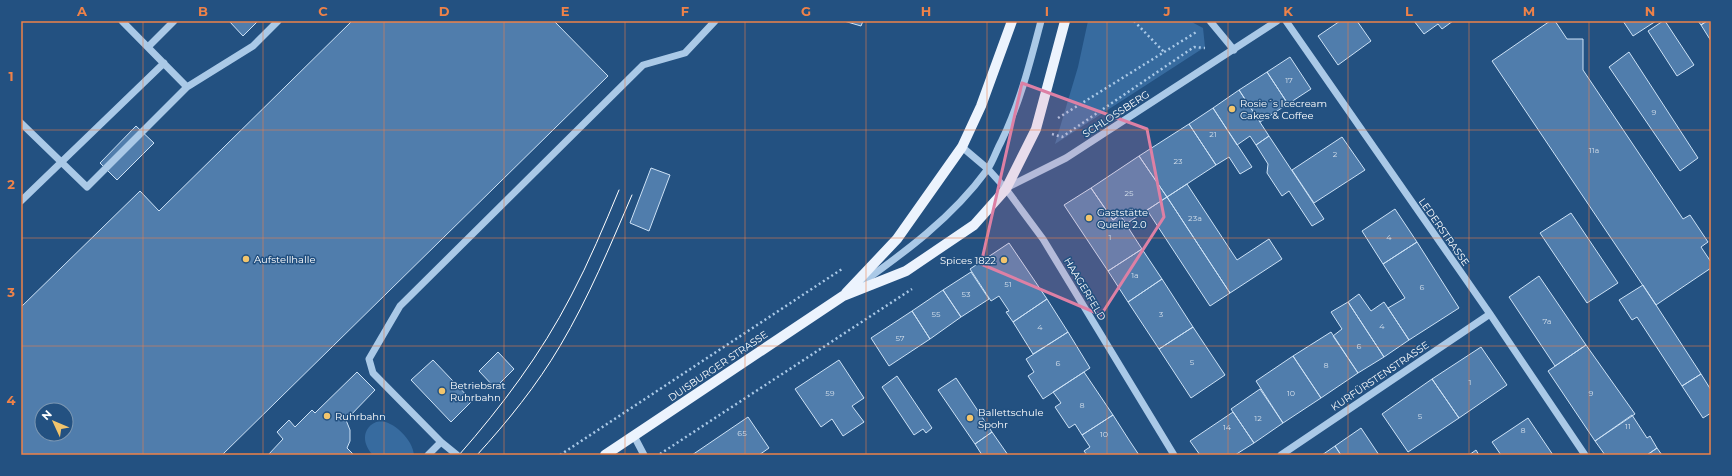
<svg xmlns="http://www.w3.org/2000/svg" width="1732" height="476" viewBox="0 0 1732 476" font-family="Montserrat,sans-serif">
	<rect width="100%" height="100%" fill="#235181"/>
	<path fill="#376b9f" d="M 1088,21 L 1190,21 L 1203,28 L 1205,47 L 1055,144 L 1078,67 Z
		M 379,421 C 394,421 413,440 414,455 L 373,455 C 361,443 362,426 379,421 Z"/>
	<path fill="#507dac" stroke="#cde2f6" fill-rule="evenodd" d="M 229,21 L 258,21 L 243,36 Z
		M 352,21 L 554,21 L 608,76 L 222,455 L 21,455 L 21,307 L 140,191 L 159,211 ZM 42,410 L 66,410 L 66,434 L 42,434 Z
		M 844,21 L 863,21 L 861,26 Z
		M 1340,21 L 1357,21 L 1371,41 L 1338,65 L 1318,36 Z
		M 1414,21 L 1453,21 L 1442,29 L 1438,24 L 1424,34 Z
		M 1550,21 L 1555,21 L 1567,39 L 1583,39 L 1583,70 L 1683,219 L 1690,215 L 1708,242 L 1701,247 L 1711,262 L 1711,268 L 1656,305 L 1492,61 Z
		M 1623,21 L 1656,21 L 1633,36 Z
		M 1663,21 L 1665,21 L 1694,65 L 1677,76 L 1648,31 Z
		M 1698,21 L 1707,21 L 1701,25 Z
		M 1707,21 L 1711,21 L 1711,41 L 1701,25 Z
		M 1629,52 L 1698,158 L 1680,171 L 1609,67 Z
		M 1290,57 L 1311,89 L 1288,104 L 1267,72 Z
		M 1267,72 L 1288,104 L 1260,122 L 1239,90 Z
		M 1239,90 L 1269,136 L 1256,145 L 1250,136 L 1237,145 L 1213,108 Z
		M 1213,108 L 1252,167 L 1240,174 L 1229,157 L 1216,165 L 1189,124 Z
		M 1189,124 L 1216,165 L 1167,197 L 1139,156 Z
		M 136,126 L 154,143 L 117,180 L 100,163 Z
		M 1269,136 L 1324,219 L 1312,226 L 1289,191 L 1282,196 L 1267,173 L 1268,164 L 1256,145 Z
		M 1342,137 L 1365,170 L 1314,203 L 1292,170 Z
		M 1139,156 L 1167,197 L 1126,224 L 1120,215 L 1113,220 L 1091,188 Z
		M 651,168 L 670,175 L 649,231 L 630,223 Z
		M 1187,184 L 1237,260 L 1269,239 L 1282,259 L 1230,293 L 1167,197 Z
		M 1091,188 L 1113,220 L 1120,215 L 1142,249 L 1108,271 L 1064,205 Z
		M 1167,197 L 1230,293 L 1210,306 L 1147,210 Z
		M 1395,209 L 1417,242 L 1383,264 L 1362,231 Z
		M 1571,213 L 1618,283 L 1587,303 L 1540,233 Z
		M 1417,242 L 1459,308 L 1409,340 L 1388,308 L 1405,298 L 1383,264 Z
		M 1009,243 L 1047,299 L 1013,322 L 1006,312 L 1009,311 L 999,296 L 991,301 L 970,269 Z
		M 1142,249 L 1162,279 L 1128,302 L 1108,271 Z
		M 971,272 L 989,299 L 961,317 L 943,290 Z
		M 1539,276 L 1586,345 L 1555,366 L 1509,297 Z
		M 1162,279 L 1193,327 L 1159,349 L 1128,302 Z
		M 1643,285 L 1701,374 L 1682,386 L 1637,317 L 1632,320 L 1619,300 Z
		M 943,290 L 961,317 L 930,339 L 912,311 Z
		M 1359,294 L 1371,311 L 1384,302 L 1409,340 L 1384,357 L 1348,302 Z
		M 1047,299 L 1068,332 L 1033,354 L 1013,322 Z
		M 1348,302 L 1384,357 L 1358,373 L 1333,336 L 1342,329 L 1331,312 Z
		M 912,311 L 930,339 L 889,366 L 871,338 Z
		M 1193,327 L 1225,375 L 1191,398 L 1159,349 Z
		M 1068,332 L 1090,368 L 1043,399 L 1028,376 L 1034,372 L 1026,359 Z
		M 1331,332 L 1358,373 L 1321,398 L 1293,356 Z
		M 1586,345 L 1635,414 L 1595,441 L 1548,371 Z
		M 1481,347 L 1507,385 L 1459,418 L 1432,379 Z
		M 498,352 L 514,369 L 495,388 L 479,371 Z
		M 1293,356 L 1321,398 L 1283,423 L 1256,381 Z
		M 433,360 L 472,401 L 451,422 L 411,380 Z
		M 839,360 L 864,398 L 852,406 L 864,422 L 843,436 L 832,419 L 821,427 L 795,389 Z
		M 357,372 L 375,390 L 346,420 L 350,430 L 350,441 L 347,448 L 354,455 L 268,455 L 283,439 L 277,432 L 289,420 L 295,427 L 312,410 L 315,413 Z
		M 1084,372 L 1113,415 L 1082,435 L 1075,424 L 1069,428 L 1055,407 L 1061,403 L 1053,392 Z
		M 1701,374 L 1711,390 L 1711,413 L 1703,418 L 1682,386 Z
		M 897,376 L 932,428 L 926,433 L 923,429 L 914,435 L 882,387 Z
		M 956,378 L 992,432 L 975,444 L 938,390 Z
		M 1432,379 L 1459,418 L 1408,452 L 1382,414 Z
		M 1260,389 L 1283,423 L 1254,443 L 1231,409 Z
		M 1233,412 L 1254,443 L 1235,455 L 1200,455 L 1190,441 Z
		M 1113,415 L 1129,440 L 1139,455 L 1087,455 L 1084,451 L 1090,447 L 1082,435 Z
		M 1632,415 L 1647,438 L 1650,436 L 1657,448 L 1647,455 L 1605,455 L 1595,441 Z
		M 748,417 L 769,448 L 759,455 L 692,455 Z
		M 1528,418 L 1553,455 L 1501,455 L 1492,442 Z
		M 1361,428 L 1379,455 L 1341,455 L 1335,446 Z
		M 992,432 L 1008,455 L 982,455 L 975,444 Z
		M 1335,446 L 1341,455 L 1322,455 Z
		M 1657,448 L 1662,455 L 1647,455 Z
		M 1476,450 L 1479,455 L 1469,455 Z"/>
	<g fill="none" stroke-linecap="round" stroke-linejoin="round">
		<path stroke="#aac9e7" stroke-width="2.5" stroke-dasharray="2 3" stroke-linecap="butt" d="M 1134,21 L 1164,52
			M 1058,118 L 1198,31
			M 1052,134 L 1062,137 L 1194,47 L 1205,48
			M 660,454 L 912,289
			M 560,455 L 842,269"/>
		<path stroke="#aac9e7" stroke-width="7" d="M 122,21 L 187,87
			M 1210,21 L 1234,50
			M 1286,21 L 1490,314 L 1585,455
			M 148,47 L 174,21
			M 21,123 L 87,187 L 187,87 L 253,46 L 278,21
			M 962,147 L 988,169 L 1006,189 L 1043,239 L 1174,455
			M 1006,188 L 1066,158 L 1277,21
			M 21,201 L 164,63
			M 856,287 C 904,253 952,218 987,170 C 993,162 996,151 1001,142 C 1020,103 1030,63 1041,21
			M 634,436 L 644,455
			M 428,455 L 441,442
			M 457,455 L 441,442 L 373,373 L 369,359 L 400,306 L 643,65 L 685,53 L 715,21
			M 1281,455 L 1490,314"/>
		<path stroke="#ecf3fd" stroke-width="10" d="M 846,293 L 897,239 L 962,147 L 981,106 L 1012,21
			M 605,455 L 843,296 L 906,271 L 974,225 L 1006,189 L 1036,129 L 1065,21"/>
		<path stroke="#fff" stroke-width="1" d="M 459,455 C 502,406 541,354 571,296 C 589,262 604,226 619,190
			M 477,455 C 508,421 537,385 560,346 C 589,297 610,246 632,195"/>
	</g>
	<path fill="#dd80a5" fill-opacity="0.2" stroke="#dd80a5" stroke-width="3" stroke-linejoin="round" d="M 1022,83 L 1147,129 L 1164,217 L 1101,315 L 981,264 Z"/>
	<path fill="none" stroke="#ee8249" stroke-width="1" stroke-opacity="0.55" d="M 143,21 L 143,455M 263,21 L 263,455M 384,21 L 384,455M 504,21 L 504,455M 625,21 L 625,455M 745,21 L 745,455M 866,21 L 866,455M 987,21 L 987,455M 1107,21 L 1107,455M 1228,21 L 1228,455M 1348,21 L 1348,455M 1469,21 L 1469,455M 1589,21 L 1589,455M 21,130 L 1711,130M 21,238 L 1711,238M 21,346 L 1711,346"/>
	<g fill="#f3c56c" stroke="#235181" stroke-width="1.5">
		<circle cx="1232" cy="109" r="4"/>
		<circle cx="1089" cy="218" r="4"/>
		<circle cx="246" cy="259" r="4"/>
		<circle cx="1004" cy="260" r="4"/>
		<circle cx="442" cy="391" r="4"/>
		<circle cx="327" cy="416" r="4"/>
		<circle cx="970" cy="418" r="4"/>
	</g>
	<g text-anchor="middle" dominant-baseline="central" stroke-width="3" stroke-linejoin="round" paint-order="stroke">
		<g font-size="8" fill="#d3deea">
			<text x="1289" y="80">17</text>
			<text x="1654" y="112">9</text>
			<text x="1213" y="134">21</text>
			<text x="1594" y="150">11a</text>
			<text x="1335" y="154">2</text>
			<text x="1178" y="161">23</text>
			<text x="1129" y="193">25</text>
			<text x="1195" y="218">23a</text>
			<text x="1110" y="237">1</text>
			<text x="1389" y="237">4</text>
			<text x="1135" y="275">1a</text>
			<text x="1008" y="284">51</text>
			<text x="1422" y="287">6</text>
			<text x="966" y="294">53</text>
			<text x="936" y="314">55</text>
			<text x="1161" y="314">3</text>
			<text x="1547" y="321">7a</text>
			<text x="1382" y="326">4</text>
			<text x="1040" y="327">4</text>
			<text x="900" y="338">57</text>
			<text x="1359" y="346">6</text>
			<text x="1192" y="362">5</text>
			<text x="1058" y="363">6</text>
			<text x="1326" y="365">8</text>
			<text x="1470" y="382">1</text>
			<text x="830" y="393">59</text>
			<text x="1291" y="393">10</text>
			<text x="1591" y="393">9</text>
			<text x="1082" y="405">8</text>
			<text x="1420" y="416">5</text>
			<text x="1258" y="418">12</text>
			<text x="1628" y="426">11</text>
			<text x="1227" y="427">14</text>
			<text x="1523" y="430">8</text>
			<text x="742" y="433">65</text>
			<text x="1104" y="434">10</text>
		</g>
		<g font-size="10" fill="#fff" stroke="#235181" text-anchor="start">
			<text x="1240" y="103">Rosie´s Icecream<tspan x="1240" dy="12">Cakes &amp; Coffee</tspan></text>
			<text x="1097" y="212">Gaststätte<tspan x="1097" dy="12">Quelle 2.0</tspan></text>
			<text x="254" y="259">Aufstellhalle</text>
			<text x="996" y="260" text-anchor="end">Spices 1822</text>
			<text x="450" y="385">Betriebsrat<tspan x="450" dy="12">Ruhrbahn</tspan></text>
			<text x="978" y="412">Ballettschule<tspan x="978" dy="12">Spohr</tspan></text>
			<text x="335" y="416">Ruhrbahn</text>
		</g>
		<g font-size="10" fill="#fff" stroke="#235181">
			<text transform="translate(1116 114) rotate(-33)">SCHLOSSBERG</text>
			<text transform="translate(1444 232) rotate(55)">LEDERSTRASSE</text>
			<text transform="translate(1085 289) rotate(59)">HAAGERFELD</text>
			<text transform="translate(718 366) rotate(-34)">DUISBURGER STRASSE</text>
			<text transform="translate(1380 376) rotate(-34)">KURFÜRSTENSTRASSE</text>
		</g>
	</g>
	<rect width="1732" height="476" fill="none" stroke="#235181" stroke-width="44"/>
	<g transform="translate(54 422) rotate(314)"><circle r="19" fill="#235181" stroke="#7b97b3"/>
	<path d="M0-3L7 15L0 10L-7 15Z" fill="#f3c56c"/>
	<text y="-6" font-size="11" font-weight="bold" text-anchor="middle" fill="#ffffff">N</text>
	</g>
	<rect x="22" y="22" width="1688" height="432" fill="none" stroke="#ee8249" stroke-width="1.5"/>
	<g font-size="13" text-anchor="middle" font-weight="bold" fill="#ee8249">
		<text x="82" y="16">A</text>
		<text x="203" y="16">B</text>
		<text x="323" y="16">C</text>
		<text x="444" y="16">D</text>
		<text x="565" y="16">E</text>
		<text x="685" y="16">F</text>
		<text x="806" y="16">G</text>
		<text x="926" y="16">H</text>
		<text x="1047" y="16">I</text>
		<text x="1167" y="16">J</text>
		<text x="1288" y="16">K</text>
		<text x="1409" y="16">L</text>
		<text x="1529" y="16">M</text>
		<text x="1650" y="16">N</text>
		<text x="11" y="81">1</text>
		<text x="11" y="189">2</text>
		<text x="11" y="297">3</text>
		<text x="11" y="405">4</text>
	</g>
</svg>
